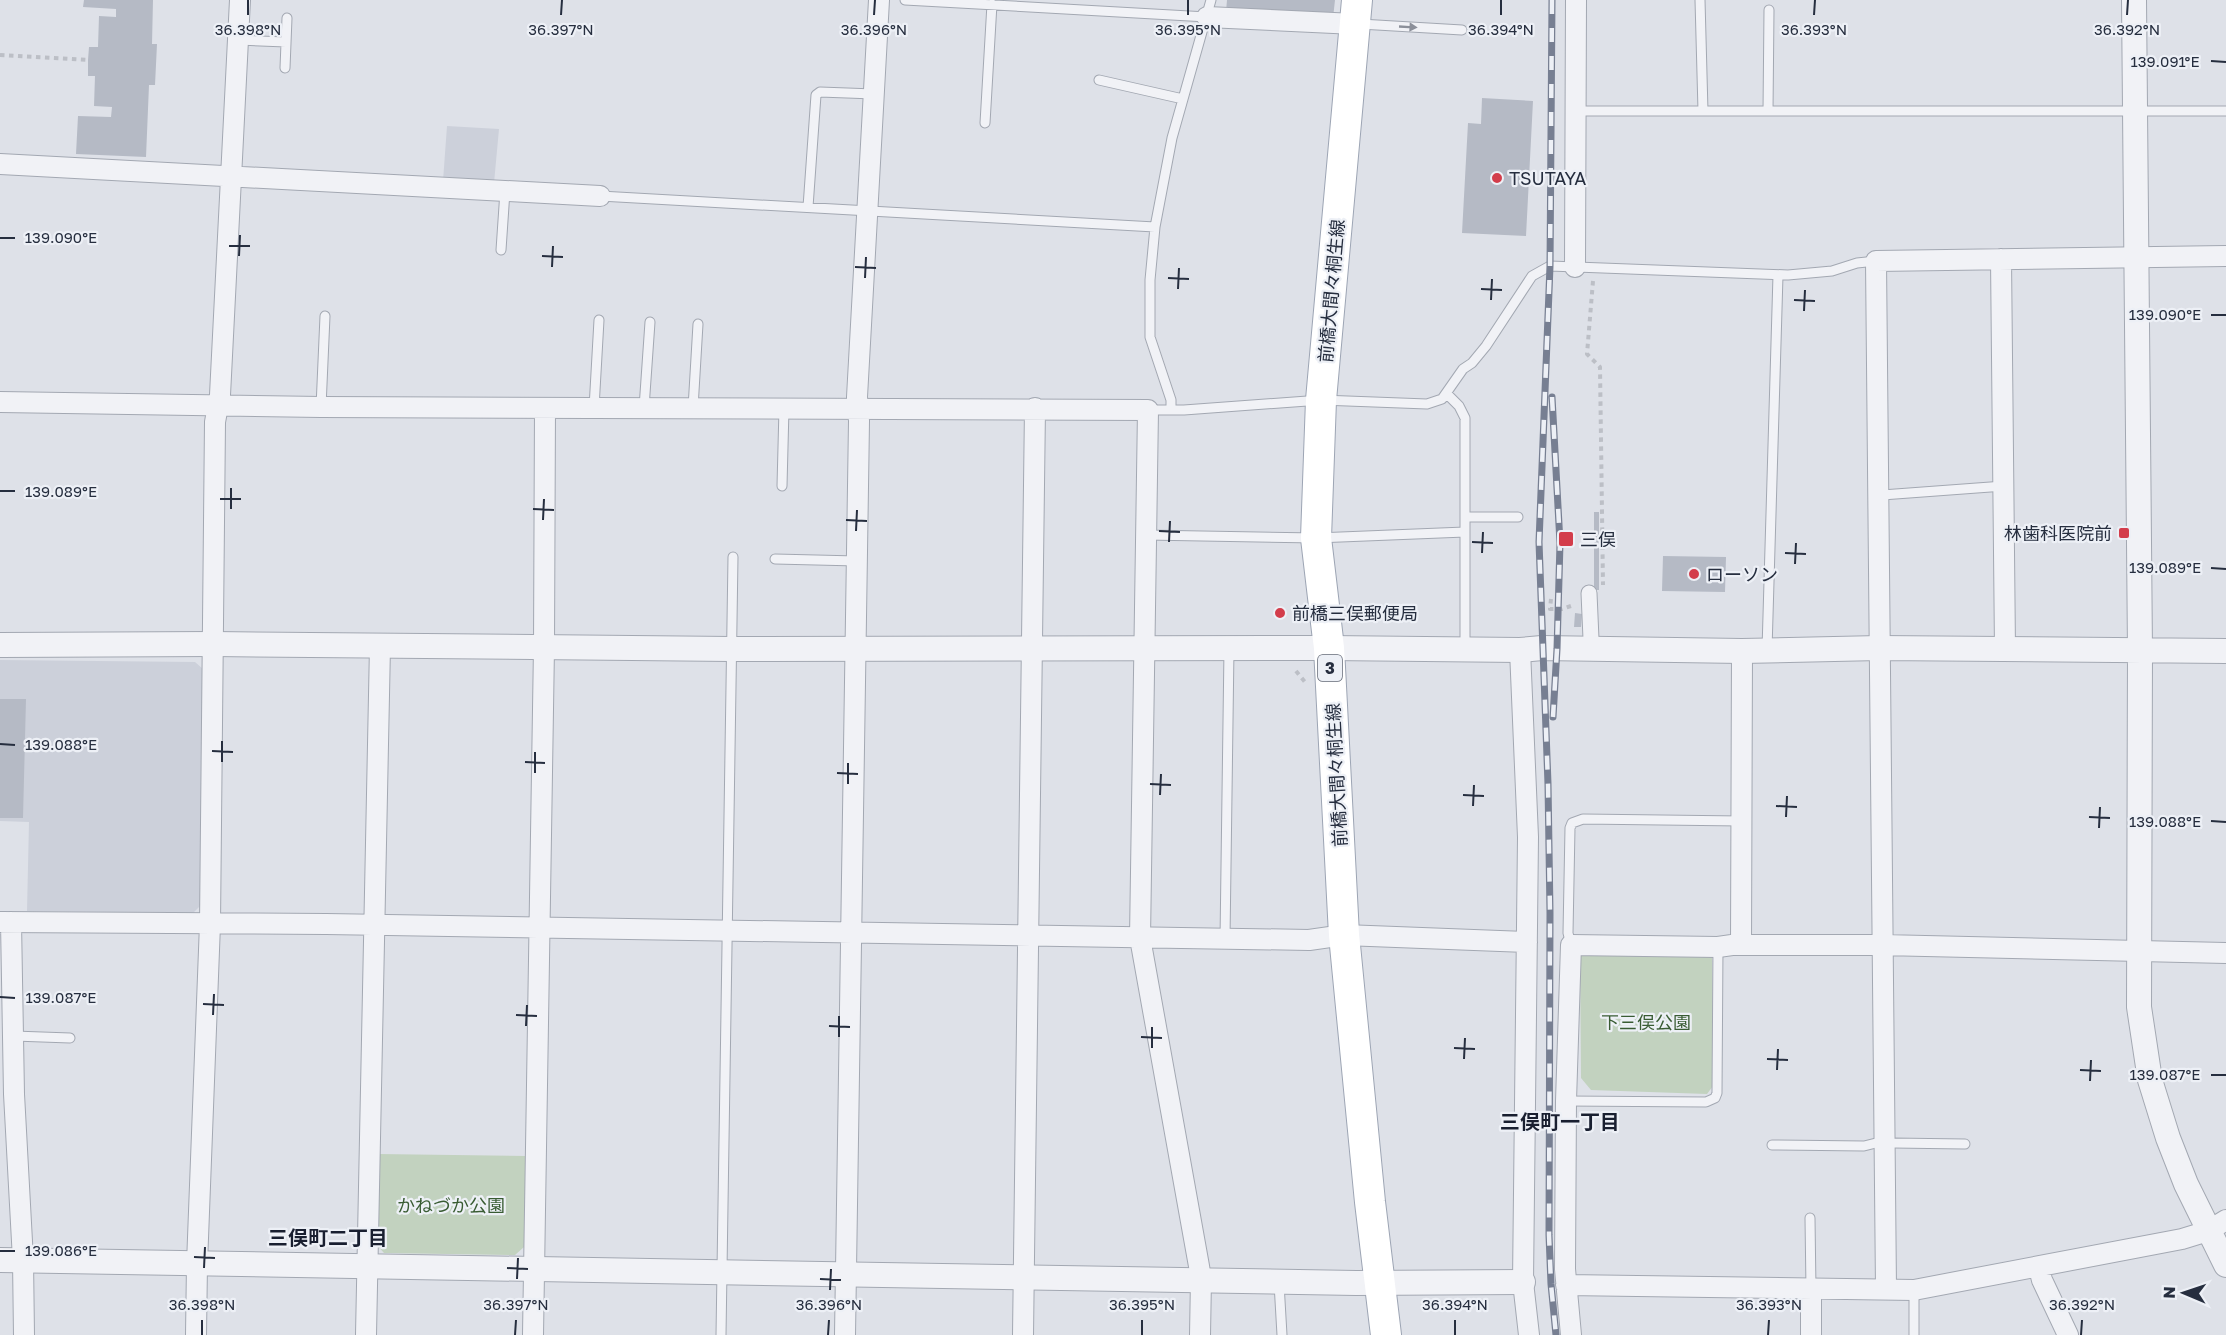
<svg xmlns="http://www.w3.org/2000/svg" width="2226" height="1335" viewBox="0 0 2226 1335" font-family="'Golos Text','Noto Sans JP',sans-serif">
	<rect width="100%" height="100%" fill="#dee1e8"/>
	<path fill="#ccd0da" d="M 447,126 L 499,129 L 494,183 L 443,181 Z
		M 0,660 L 195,662 L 203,669 L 200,906 L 193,913 L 27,911 L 29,822 L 0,821 Z"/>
	<path fill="#c2d2bf" d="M 1580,953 L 1712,953 L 1713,1086 L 1707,1094 L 1591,1090 L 1581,1078 Z
		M 378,1154 L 526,1156 L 524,1247 L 515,1255 L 384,1253 L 376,1244 Z"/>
	<path fill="#b5bac5" d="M 84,0 L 153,0 L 152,44 L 157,44 L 155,85 L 149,85 L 146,157 L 76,154 L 78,116 L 111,117 L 112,107 L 94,106 L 95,76 L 88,76 L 88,60 L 89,47 L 98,47 L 99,16 L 116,17 L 116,9 L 83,7 Z
		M 1227,0 L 1335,0 L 1333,18 L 1226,12 Z
		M 1482,98 L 1533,101 L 1526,236 L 1462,233 L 1468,123 L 1481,124 Z
		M 1594,512 L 1599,512 L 1599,590 L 1594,590 Z
		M 1663,556 L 1726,557 L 1725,592 L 1662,591 Z
		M 1575,613 L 1582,614 L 1581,627 L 1574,627 Z
		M 0,699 L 26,699 L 23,818 L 0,818 Z"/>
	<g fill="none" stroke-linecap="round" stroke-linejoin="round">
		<defs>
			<path id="service" d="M 905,0 L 1207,17
				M 1700,0 L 1703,111
				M 1360,24 L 1462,30
				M 238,40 L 286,42
				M 285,68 L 287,18
				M 1099,80 L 1183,99
				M 1577,111 L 2226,111
				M 1768,111 L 1769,10
				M 985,123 L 992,4
				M 600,196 L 1155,227
				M 808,207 L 816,95 L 820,92 L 874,94
				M 501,250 L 505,191
				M 1447,394 L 1459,406 L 1465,418 L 1465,649
				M 321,407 L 325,316
				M 594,408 L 599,320
				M 644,408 L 650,322
				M 693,408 L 698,324
				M 1148,410 L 1184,410 L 1321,400 L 1427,404 L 1442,399 L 1463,369 L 1472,363 L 1486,346 L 1532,276 L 1550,266 L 1788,275 L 1832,271 L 1857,263 L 1876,261
				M 1171,410 L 1171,400 L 1150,337 L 1150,280 L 1155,227 L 1172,138 L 1211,0
				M 782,486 L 784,408
				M 1879,492 L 1882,495 L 2004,486
				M 1465,517 L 1518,517
				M 1146,535 L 1316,538 L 1465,532
				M 775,559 L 857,561
				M 1767,650 L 1778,275
				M 1225,939 L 1229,649
				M 1571,945 L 1568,933 L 1570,828 L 1572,823 L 1583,819 L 1741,821
				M 14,1036 L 70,1038
				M 1566,1101 L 1706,1102 L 1715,1098 L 1717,1093 L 1718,947
				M 1772,1145 L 1864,1146 L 1884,1141 L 1893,1143 L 1965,1144
				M 1810,1218 L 1811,1289
				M 1279,1283 L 1282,1335
				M 1914,1290 L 1914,1335
				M 721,1335 L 733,557"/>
			<path id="pedestrian" d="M 1589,593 L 1591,639"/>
			<path id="minor" d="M 1207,17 L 1355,24
				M 0,164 L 600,196
				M 2001,259 L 2005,649
				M 1575,267 L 1576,0
				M 0,402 L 321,407 L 1148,410 L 1140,938 L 1199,1266 L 1201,1279 L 1200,1335
				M 1520,650 L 1528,837 L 1523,1282 L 1529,1335
				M 0,922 L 326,924 L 1309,940 L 1344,935 L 1527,942
				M 11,922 L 14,1094 L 23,1260 L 24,1335
				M 1741,945 L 1742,651
				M 2039,1268 L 2042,1280 L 2068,1335
				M 1566,1285 L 1914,1290 L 2182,1239 L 2208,1231 L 2226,1220
				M 1811,1289 L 1811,1335
				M 1886,1289 L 1876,261 L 2226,256
				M 196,1335 L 197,1264 L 210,924 L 215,422 L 220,395 L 240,0
				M 366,1335 L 380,646
				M 533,1335 L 544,647 L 545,408
				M 845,1335 L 859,421 L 857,397 L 879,0
				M 1023,1335 L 1035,408
				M 1571,1335 L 1565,1269 L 1566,1101 L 1571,945 L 1718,947 L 1732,945 L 1882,945 L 2226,953"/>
			<path id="tertiary" d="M 2134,0 L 2140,651 L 2139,1007 L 2150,1080 L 2168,1138 L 2186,1184 L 2226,1265
				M 0,645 L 214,644 L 731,649 L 1329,648 L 1520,650 L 1542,648 L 1742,651 L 1879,648 L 2226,651
				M 0,1260 L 1356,1283 L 1523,1282"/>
			<path id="primary" d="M 1357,0 L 1321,400 L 1316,538 L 1329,648 L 1344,935 L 1370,1202 L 1386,1335"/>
		</defs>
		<use href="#service" stroke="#a3a8b2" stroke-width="11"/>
		<use href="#pedestrian" stroke="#a3a8b2" stroke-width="17"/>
		<use href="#minor" stroke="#a3a8b2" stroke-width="22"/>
		<use href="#tertiary" stroke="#a3a8b2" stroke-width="26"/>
		<use href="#primary" stroke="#9da5b4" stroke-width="32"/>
		<path stroke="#bcbfc6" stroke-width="4" stroke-dasharray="4.5 4.5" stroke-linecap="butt" d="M 0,55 L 88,60
			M 1593,281 L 1587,354 L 1600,367 L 1603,585
			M 1551,599 L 1550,609 L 1562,609 L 1574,605
			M 1296,671 L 1305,682"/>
		<use href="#service" stroke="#f1f2f6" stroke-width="9"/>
		<use href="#pedestrian" stroke="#f1f2f6" stroke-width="15"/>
		<use href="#minor" stroke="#f1f2f6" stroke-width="20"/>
		<use href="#tertiary" stroke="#f1f2f6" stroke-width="24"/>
		<use href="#primary" stroke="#fff" stroke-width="30"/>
		<defs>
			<path id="rail" d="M 1552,0 L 1550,266 L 1539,542 L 1548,784 L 1550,913 L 1549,1235 L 1551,1284 L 1556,1335
				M 1552,397 L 1560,543 L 1557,649 L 1553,717"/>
		</defs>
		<use href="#rail" stroke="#777f92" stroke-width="7"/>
		<use href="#rail" stroke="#edf0f6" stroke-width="4.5" stroke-dasharray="14" stroke-linecap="butt"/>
	</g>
	<defs><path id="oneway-solid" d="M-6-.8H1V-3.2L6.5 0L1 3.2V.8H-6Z" transform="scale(1.5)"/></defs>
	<use fill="#8c909a" href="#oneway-solid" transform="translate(1408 27) rotate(3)"/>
	<path fill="none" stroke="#262e3f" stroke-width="2" d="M 248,15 L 248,0M 561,15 L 562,0M 874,15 L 875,0M 1188,15 L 1188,0M 1501,15 L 1501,0M 1814,15 L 1815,0M 2127,15 L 2128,0M 2211,61 L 2226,62M 0,238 L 15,238M 229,246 L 250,246M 239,256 L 240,235M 542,256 L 563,257M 552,267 L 553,246M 855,267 L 876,268M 865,278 L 866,257M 1168,278 L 1189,279M 1178,289 L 1179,268M 1481,289 L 1502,290M 1491,300 L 1492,279M 1794,300 L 1815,301M 1804,311 L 1805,290M 2211,315 L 2226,315M 0,491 L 15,491M 220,499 L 241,499M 231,509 L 231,488M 533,509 L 554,510M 543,520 L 544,499M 846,520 L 867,521M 856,531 L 857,510M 1159,531 L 1180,532M 1169,542 L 1170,521M 1472,542 L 1493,543M 1482,553 L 1483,532M 1785,553 L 1806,554M 1795,564 L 1796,543M 2211,568 L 2226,569M 0,744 L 15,745M 212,751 L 233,752M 222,762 L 222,741M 525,762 L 545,763M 535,773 L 535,752M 837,773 L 858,774M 848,784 L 848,763M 1150,784 L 1171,785M 1160,795 L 1161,774M 1463,795 L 1484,796M 1473,806 L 1474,785M 1776,806 L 1797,807M 1786,817 L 1787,796M 2089,817 L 2110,818M 2211,821 L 2226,822M 2099,828 L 2100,807M 0,997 L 15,998M 203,1004 L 224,1005M 213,1015 L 214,994M 516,1015 L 537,1016M 526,1026 L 527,1005M 829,1026 L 850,1027M 839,1037 L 839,1016M 1141,1037 L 1162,1038M 1152,1048 L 1152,1027M 1454,1048 L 1475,1049M 1464,1059 L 1465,1038M 1767,1059 L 1788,1060M 1777,1070 L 1778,1049M 2080,1070 L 2101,1071M 2211,1075 L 2226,1075M 2090,1081 L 2091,1060M 0,1251 L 15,1251M 194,1257 L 215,1258M 204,1268 L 205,1247M 507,1268 L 528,1269M 517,1279 L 518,1258M 820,1279 L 841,1280M 830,1290 L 831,1269M 202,1335 L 202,1320M 515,1335 L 516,1320M 828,1335 L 829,1320M 1142,1335 L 1142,1320M 1455,1335 L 1455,1320M 1768,1335 L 1769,1320M 2081,1335 L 2082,1320"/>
	<g fill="#d33d4b" stroke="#edf0f6" stroke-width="2">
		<circle cx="1497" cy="178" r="6"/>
		<rect x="2118" y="527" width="12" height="12" rx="3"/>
		<rect x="1558" y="531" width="16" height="16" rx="3"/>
		<circle cx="1694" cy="574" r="6"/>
		<circle cx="1280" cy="613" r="6"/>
	</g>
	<g text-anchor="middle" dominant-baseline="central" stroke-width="4.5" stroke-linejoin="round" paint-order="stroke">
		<rect fill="#edf0f6" stroke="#626876" stroke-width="1.5" x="1318" y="655" width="24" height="26" rx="4.5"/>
		<g font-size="16" font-weight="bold" fill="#262e3f">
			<text x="1330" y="668">3</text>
		</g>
		<g font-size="18" fill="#262e3f" stroke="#edf0f6" text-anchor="start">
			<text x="1509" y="178">TSUTAYA</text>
			<text x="2112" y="533" text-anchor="end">林歯科医院前</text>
			<text x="1580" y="539">三俣</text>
			<text x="1706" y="574">ローソン</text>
			<text x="1292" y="613">前橋三俣郵便局</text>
		</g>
		<g font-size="18" fill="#262e3f" stroke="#edf0f6">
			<text transform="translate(1331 291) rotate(-85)">前橋大間々桐生線</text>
			<text transform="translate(1336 775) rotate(-93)">前橋大間々桐生線</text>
		</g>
		<g font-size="18" fill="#395c33" stroke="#edf0f6">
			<text x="1646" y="1022">下三俣公園</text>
			<text x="451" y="1205">かねづか公園</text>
		</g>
		<g font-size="20" font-weight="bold" fill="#191f30" stroke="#edf0f6">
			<text x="1560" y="1121">三俣町一丁目</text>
			<text x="328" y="1237">三俣町二丁目</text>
		</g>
	</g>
	<g font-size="15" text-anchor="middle" fill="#262e3f" stroke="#edf0f6" stroke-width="4.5" stroke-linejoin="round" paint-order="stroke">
		<text x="248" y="35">36.398°N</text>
		<text x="561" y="35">36.397°N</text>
		<text x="874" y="35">36.396°N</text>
		<text x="1188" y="35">36.395°N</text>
		<text x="1501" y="35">36.394°N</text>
		<text x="1814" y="35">36.393°N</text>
		<text x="2127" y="35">36.392°N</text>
		<text x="2165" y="67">139.091°E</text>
		<text x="61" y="243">139.090°E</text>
		<text x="2165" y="320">139.090°E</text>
		<text x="61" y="497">139.089°E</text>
		<text x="2165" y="573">139.089°E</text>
		<text x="61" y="750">139.088°E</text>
		<text x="2165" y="827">139.088°E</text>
		<text x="61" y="1003">139.087°E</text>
		<text x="2165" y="1080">139.087°E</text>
		<text x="61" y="1256">139.086°E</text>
		<text x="202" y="1310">36.398°N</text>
		<text x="516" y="1310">36.397°N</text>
		<text x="829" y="1310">36.396°N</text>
		<text x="1142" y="1310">36.395°N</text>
		<text x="1455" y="1310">36.394°N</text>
		<text x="1769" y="1310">36.393°N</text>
		<text x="2082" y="1310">36.392°N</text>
	</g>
	<g transform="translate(2184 1293) rotate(272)" stroke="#edf0f6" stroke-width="4.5" paint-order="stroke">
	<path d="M0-4.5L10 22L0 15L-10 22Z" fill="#262e3f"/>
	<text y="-9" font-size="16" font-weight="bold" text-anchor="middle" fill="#262e3f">N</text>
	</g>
</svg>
